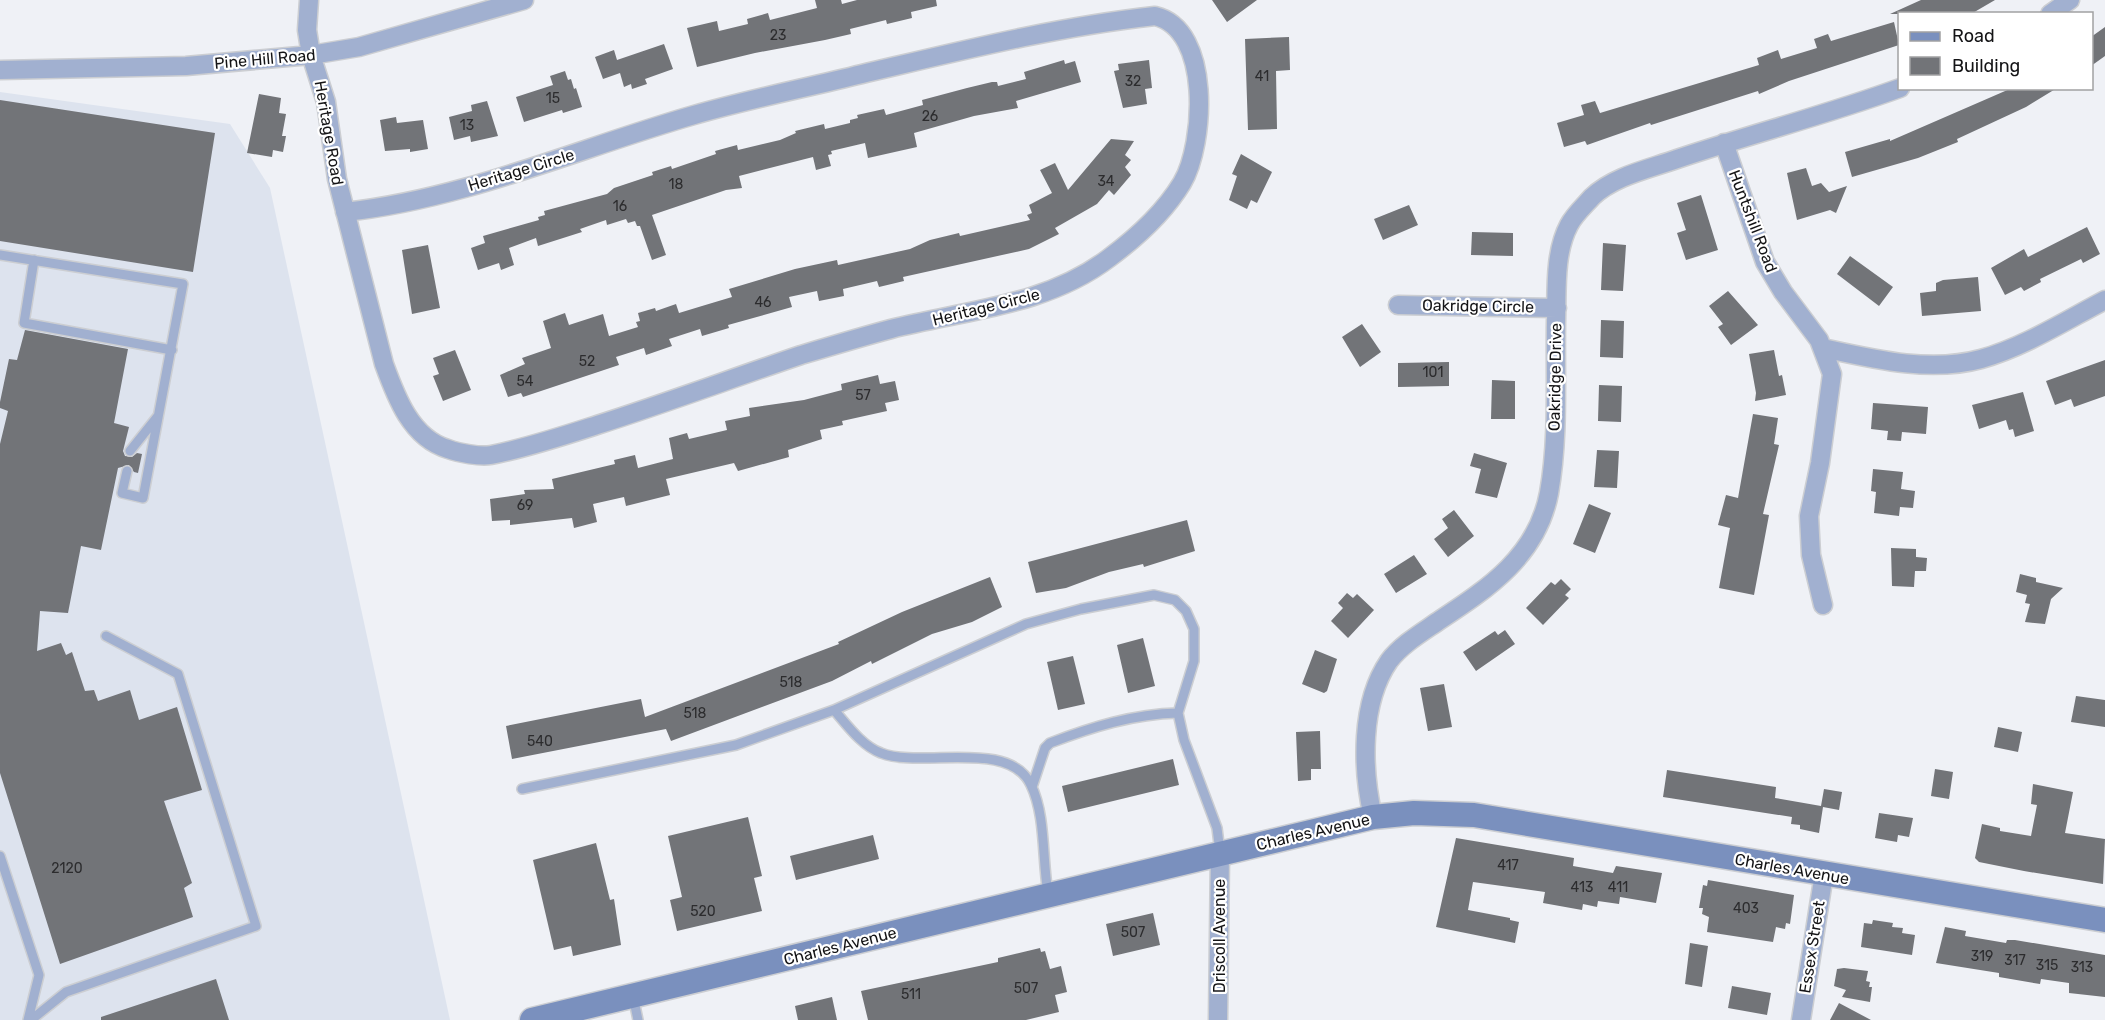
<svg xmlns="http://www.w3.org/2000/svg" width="2105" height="1020" viewBox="0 0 2105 1020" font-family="Rubik,sans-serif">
	<rect width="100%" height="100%" fill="#eff1f6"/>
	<path fill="#dde3ee" d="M 0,92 L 230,124 L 270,188 L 450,1020 L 0,1020 Z"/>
	<path fill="#727478" d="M 815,0 L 841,0 L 842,4 L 857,0 L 936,0 L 937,6 L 911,12 L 912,18 L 887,24 L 886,20 L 850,29 L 851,34 L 825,40 L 755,53 L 697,67 L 687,28 L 717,21 L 719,31 L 748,24 L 747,19 L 768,13 L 770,20 L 817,8 Z
		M 1212,0 L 1257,0 L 1227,22 Z
		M 1921,0 L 1995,0 L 1971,14 L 1890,14 Z
		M 1894,22 L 1899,45 L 1789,81 L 1759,94 L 1758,91 L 1651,125 L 1650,123 L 1587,145 L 1585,141 L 1564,147 L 1557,123 L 1584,115 L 1581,105 L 1595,101 L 1600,113 L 1759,65 L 1757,58 L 1778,50 L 1781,59 L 1817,48 L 1814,39 L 1828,34 L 1831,41 Z
		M 2105,27 L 2105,56 L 2091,66 L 2091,37 Z
		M 1289,37 L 1290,70 L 1276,71 L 1277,129 L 1248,130 L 1245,39 Z
		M 664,44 L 673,69 L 645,79 L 647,84 L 632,89 L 631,84 L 624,87 L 620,73 L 603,79 L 595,57 L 614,50 L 617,60 Z
		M 1064,60 L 1065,64 L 1075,61 L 1081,82 L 1016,101 L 1018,108 L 974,116 L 914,133 L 917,147 L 868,158 L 865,143 L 831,151 L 832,154 L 828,155 L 831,166 L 816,170 L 813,157 L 739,176 L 742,188 L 726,190 L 652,215 L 666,255 L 652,260 L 640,226 L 637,226 L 635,221 L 628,223 L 626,219 L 607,225 L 606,220 L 580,229 L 582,232 L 538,246 L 536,238 L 509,248 L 514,265 L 501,270 L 499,263 L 478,270 L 471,248 L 485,243 L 483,236 L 539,220 L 538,217 L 545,215 L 544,211 L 607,194 L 614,188 L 653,175 L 652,172 L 671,166 L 672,169 L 716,154 L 715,151 L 737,145 L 738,150 L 780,140 L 796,133 L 795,131 L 824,124 L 825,129 L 850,123 L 850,120 L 858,118 L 857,115 L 884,109 L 886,115 L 923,105 L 922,100 L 967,88 L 992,82 L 997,82 L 998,86 L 1026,79 L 1024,72 Z
		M 1149,60 L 1152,88 L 1145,89 L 1147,104 L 1123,108 L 1114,71 L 1119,70 L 1118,64 Z
		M 565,71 L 568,80 L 571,79 L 574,89 L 576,88 L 582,107 L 563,113 L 562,110 L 524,122 L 516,97 L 553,85 L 550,76 Z
		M 2012,88 L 2057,88 L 2026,107 L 1957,139 L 1958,142 L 1918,158 L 1852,177 L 1845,152 L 1890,139 L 1890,141 Z
		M 259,94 L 281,98 L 279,113 L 286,114 L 282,136 L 286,136 L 283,152 L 273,150 L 272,157 L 247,153 Z
		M 0,100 L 215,133 L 193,272 L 0,241 Z
		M 487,101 L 498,136 L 471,142 L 470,136 L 454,140 L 449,117 L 472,111 L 471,105 Z
		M 396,117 L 397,123 L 423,120 L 428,149 L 410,152 L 410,149 L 385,151 L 380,120 Z
		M 1111,139 L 1134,141 L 1125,155 L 1131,160 L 1125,167 L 1131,175 L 1114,195 L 1109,190 L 1097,204 L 1055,228 L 1059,234 L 1029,249 L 903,277 L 904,281 L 879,287 L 877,281 L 843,289 L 844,296 L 819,301 L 817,291 L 789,297 L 792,307 L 728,325 L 729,328 L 702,336 L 700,329 L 669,339 L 672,346 L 646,355 L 644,348 L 616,357 L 619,365 L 523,397 L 521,393 L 508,397 L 500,375 L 525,364 L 522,358 L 551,348 L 543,321 L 565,313 L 569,325 L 603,314 L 609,336 L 638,327 L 636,322 L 640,321 L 638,313 L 655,308 L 656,311 L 676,304 L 679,313 L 702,306 L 732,297 L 729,289 L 795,269 L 837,260 L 838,265 L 910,249 L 930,240 L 959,233 L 960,236 L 1030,220 L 1027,215 L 1032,213 L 1029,205 L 1052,193 L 1040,170 L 1055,163 L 1068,190 Z
		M 1241,154 L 1272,172 L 1257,203 L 1251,200 L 1247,209 L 1229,200 L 1237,176 L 1232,174 Z
		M 1806,168 L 1812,186 L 1821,183 L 1829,192 L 1847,186 L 1836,213 L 1830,210 L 1797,220 L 1787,173 Z
		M 1701,195 L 1718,250 L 1686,260 L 1677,233 L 1686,230 L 1677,203 Z
		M 1409,205 L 1418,225 L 1383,240 L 1374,219 Z
		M 2087,227 L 2100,254 L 2083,263 L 2081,259 L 2040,279 L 2041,282 L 2024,291 L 2021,287 L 2005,295 L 1991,268 L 2024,249 L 2028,257 Z
		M 1472,232 L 1513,233 L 1513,256 L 1471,255 Z
		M 1603,243 L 1626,245 L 1623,291 L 1601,290 Z
		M 428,245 L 440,308 L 412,314 L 402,250 Z
		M 1850,256 L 1893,287 L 1879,306 L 1837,274 Z
		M 1978,277 L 1981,311 L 1922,316 L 1920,293 L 1936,291 L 1936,283 L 1943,280 Z
		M 1728,291 L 1758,325 L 1731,345 L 1718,327 L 1723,324 L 1709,306 Z
		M 1601,320 L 1624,321 L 1623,358 L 1600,357 Z
		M 1362,324 L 1381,352 L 1360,367 L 1342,337 Z
		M 25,330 L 128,349 L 114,423 L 129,427 L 123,451 L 125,456 L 132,457 L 137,453 L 142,454 L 138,473 L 134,472 L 129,465 L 118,468 L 101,550 L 81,546 L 68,613 L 40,611 L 37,651 L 61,643 L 66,655 L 72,652 L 85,691 L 94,690 L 98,701 L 130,690 L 139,720 L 177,707 L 202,790 L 164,801 L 192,883 L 184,888 L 193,917 L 60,964 L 0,773 L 0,444 L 8,411 L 0,408 L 0,402 L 9,359 L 17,360 Z
		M 455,350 L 471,390 L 443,401 L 433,376 L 439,374 L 433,358 Z
		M 1774,350 L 1779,376 L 1782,375 L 1786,395 L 1755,401 L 1756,393 L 1749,354 Z
		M 2105,360 L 2105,396 L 2074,407 L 2071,399 L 2055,405 L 2046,381 Z
		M 1449,362 L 1449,386 L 1398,387 L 1398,363 Z
		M 878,375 L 880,384 L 895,381 L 899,400 L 885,403 L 887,411 L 842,421 L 843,425 L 820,430 L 822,439 L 788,450 L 789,457 L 738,471 L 734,463 L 666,479 L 670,495 L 626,506 L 624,497 L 593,504 L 597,522 L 574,528 L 572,518 L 510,525 L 510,520 L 492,521 L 490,499 L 525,494 L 524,490 L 554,489 L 552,479 L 615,464 L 614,460 L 635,455 L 638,468 L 673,459 L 669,438 L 687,433 L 689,439 L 727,430 L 725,421 L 750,416 L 749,408 L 804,400 L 842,390 L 841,384 Z
		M 1492,380 L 1515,381 L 1515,419 L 1491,419 Z
		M 1599,385 L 1622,386 L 1621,422 L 1598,421 Z
		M 2023,392 L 2034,431 L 2015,437 L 2013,429 L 2009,430 L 2006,420 L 1979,429 L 1972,405 Z
		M 1873,403 L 1928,407 L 1926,434 L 1902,432 L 1901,441 L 1887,440 L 1888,431 L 1871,429 Z
		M 1753,414 L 1778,418 L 1774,444 L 1779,445 L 1763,514 L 1769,515 L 1754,595 L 1719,588 L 1730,528 L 1718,525 L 1726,495 L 1738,498 Z
		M 1597,450 L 1619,451 L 1617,488 L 1594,487 Z
		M 1474,453 L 1507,463 L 1497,498 L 1475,493 L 1481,469 L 1470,466 Z
		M 1873,469 L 1903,472 L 1901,489 L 1915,491 L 1913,508 L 1900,507 L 1899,516 L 1874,513 L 1876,492 L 1871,491 Z
		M 1589,504 L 1611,513 L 1595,553 L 1573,544 Z
		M 1454,510 L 1474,536 L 1448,557 L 1434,539 L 1448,528 L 1442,519 Z
		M 1187,520 L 1195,551 L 1144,567 L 1143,564 L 1109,572 L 1066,588 L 1036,593 L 1028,562 Z
		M 1891,548 L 1916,549 L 1916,557 L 1927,558 L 1926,571 L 1915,571 L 1914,587 L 1892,586 Z
		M 1414,555 L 1427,574 L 1396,593 L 1384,574 Z
		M 2020,574 L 2036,578 L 2036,582 L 2063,588 L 2051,599 L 2045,624 L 2025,622 L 2030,604 L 2025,603 L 2027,595 L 2016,592 Z
		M 990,577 L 1002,607 L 972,622 L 932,634 L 872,664 L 871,661 L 832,681 L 762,707 L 671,741 L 666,729 L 512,759 L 506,726 L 641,699 L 645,717 L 839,644 L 838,642 L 902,612 Z
		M 1561,579 L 1571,589 L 1565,595 L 1569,598 L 1543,625 L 1526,608 L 1551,582 L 1555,585 Z
		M 1347,593 L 1353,598 L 1357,594 L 1374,610 L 1348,638 L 1331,621 L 1343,608 L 1338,603 Z
		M 1505,630 L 1515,644 L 1476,671 L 1463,652 L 1495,631 L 1498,635 Z
		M 1143,638 L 1155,686 L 1128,693 L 1117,645 Z
		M 1315,650 L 1337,659 L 1327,691 L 1324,693 L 1302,684 Z
		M 1073,656 L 1085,704 L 1058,710 L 1047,662 Z
		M 1444,684 L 1452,727 L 1428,731 L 1420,688 Z
		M 2076,696 L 2105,700 L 2105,727 L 2071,722 Z
		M 1998,727 L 2022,732 L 2018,752 L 1994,747 Z
		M 1320,731 L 1321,769 L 1311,769 L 1311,780 L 1298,781 L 1296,732 Z
		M 1173,759 L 1179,785 L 1068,812 L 1062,786 Z
		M 1935,769 L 1953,772 L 1949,799 L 1931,796 Z
		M 1667,770 L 1776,787 L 1775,798 L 1821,806 L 1824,789 L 1842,792 L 1839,810 L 1823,807 L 1819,833 L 1800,829 L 1800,825 L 1791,824 L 1792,817 L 1663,797 Z
		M 2033,784 L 2073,792 L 2065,833 L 2105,839 L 2103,884 L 2024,871 L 1979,862 L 1975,858 L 1982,824 L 2000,828 L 2000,831 L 2031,836 L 2037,805 L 2031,804 Z
		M 1879,813 L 1913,818 L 1909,837 L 1898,835 L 1897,842 L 1875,838 Z
		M 748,817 L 762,876 L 754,878 L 762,911 L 677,931 L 670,900 L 682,897 L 668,836 Z
		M 873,835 L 879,859 L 796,880 L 790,856 Z
		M 1456,838 L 1574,858 L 1573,866 L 1613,873 L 1616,866 L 1662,873 L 1656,903 L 1620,897 L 1619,904 L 1598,901 L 1597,907 L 1583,904 L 1582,910 L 1543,903 L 1545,892 L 1473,882 L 1468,910 L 1510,918 L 1510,920 L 1519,922 L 1515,943 L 1436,927 Z
		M 596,843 L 610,900 L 614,899 L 621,945 L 573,956 L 571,946 L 554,950 L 533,860 Z
		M 1708,880 L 1794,895 L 1790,924 L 1786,923 L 1785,929 L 1776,927 L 1773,942 L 1707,932 L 1709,917 L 1702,914 L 1703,908 L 1699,908 L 1703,885 L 1707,886 Z
		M 1153,913 L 1160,945 L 1113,956 L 1106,924 Z
		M 1873,920 L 1893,923 L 1892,927 L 1903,928 L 1902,933 L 1915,935 L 1912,955 L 1861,947 L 1864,923 L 1872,924 Z
		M 1945,927 L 1966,931 L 1965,936 L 2006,943 L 2007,940 L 2015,940 L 2105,955 L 2105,997 L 2069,993 L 2069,983 L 2041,979 L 2040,984 L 1999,977 L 1999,973 L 1936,963 Z
		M 1690,943 L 1708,946 L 1702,987 L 1685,984 Z
		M 1040,948 L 1041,952 L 1045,951 L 1050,969 L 1061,966 L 1067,992 L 1055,995 L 1059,1012 L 1026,1020 L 868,1020 L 861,991 L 998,962 L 998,958 Z
		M 1844,968 L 1868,971 L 1866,981 L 1870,982 L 1869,987 L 1872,987 L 1870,1002 L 1842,997 L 1846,990 L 1834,986 L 1837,969 Z
		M 216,979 L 229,1020 L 101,1020 L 101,1017 Z
		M 1732,986 L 1771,993 L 1767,1015 L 1728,1008 Z
		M 832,997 L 837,1020 L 798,1020 L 795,1006 Z
		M 1839,1003 L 1871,1020 L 1830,1020 Z"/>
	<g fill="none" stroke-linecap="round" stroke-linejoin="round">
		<defs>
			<path id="lane" d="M 0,255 L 183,284 L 143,498 L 122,493 L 127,471
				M 34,260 L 24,323 L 172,350
				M 130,451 L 158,416
				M 834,710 C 847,725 862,746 881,753 C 921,769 1009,738 1031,785 C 1046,816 1042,859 1048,893
				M 1032,787 L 1045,748 L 1050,743 C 1092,727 1133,714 1178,713
				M 522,789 L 736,745 L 834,710 L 1026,624 L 1081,609 L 1154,595 L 1175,600 L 1186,611 L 1194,629 L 1194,661 L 1178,713 L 1184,740 L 1217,828 L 1220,852
				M 0,856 L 39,975 L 28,1020
				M 633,996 L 638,1020
				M 31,1020 L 66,992 L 256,926 L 178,674 L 106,636"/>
			<path id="street" d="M 309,0 L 307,30 L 311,55 L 326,102 L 337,179 L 384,364 C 396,397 411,438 448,449 C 459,453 480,457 491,455 C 527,448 563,436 597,425 C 666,403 733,378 801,355 C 831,346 861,337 891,329 C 966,310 1046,306 1109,258 C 1136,238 1165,211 1182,183 C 1205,144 1212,29 1155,16 C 1055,27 960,51 862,74 C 806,88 749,99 694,115 C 579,148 465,199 345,212
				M 2050,14 L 2070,0
				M 0,70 L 186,66 L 311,55 L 359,47 L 524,0
				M 1724,143 L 1765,262 L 1783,292 L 1819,340 L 1832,374 L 1820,463 L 1809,516 L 1811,555 L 1823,605
				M 1398,305 L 1557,308
				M 1823,348 C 1873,359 1930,373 1981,359 C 2024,347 2065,321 2105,300
				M 1373,817 C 1362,769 1360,703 1389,661 C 1401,645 1421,633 1437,622 C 1487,589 1537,557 1549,493 C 1559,437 1555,378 1556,322 C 1557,291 1554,253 1569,225 C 1574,215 1585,205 1592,197 C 1614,176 1649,169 1677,159 C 1751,134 1826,115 1900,88
				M 1218,1020 L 1220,853
				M 1801,1020 L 1824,874"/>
			<path id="secondary" d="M 532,1020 L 1373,817 L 1414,813 L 1474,815 L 2105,920"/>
		</defs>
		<use href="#lane" stroke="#ccced2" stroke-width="12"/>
		<use href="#street" stroke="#ccced2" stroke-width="21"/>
		<use href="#secondary" stroke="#ccced2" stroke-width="27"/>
		<use href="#lane" stroke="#a1b0d0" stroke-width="9"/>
		<use href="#street" stroke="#a1b0d0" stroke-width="18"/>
		<use href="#secondary" stroke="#7a90be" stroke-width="24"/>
	</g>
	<g text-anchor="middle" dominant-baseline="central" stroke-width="4.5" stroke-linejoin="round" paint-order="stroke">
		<g font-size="14" fill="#2c2c2e">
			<text x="778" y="35">23</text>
			<text x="1262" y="76">41</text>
			<text x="1133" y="81">32</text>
			<text x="553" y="98">15</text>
			<text x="930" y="116">26</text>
			<text x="467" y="125">13</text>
			<text x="1106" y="181">34</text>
			<text x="676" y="184">18</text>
			<text x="620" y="206">16</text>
			<text x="763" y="302">46</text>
			<text x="587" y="361">52</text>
			<text x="1433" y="372">101</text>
			<text x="525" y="381">54</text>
			<text x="863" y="395">57</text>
			<text x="525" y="505">69</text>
			<text x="791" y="682">518</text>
			<text x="695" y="713">518</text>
			<text x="540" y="741">540</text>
			<text x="1508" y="865">417</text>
			<text x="67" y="868">2120</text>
			<text x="1582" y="887">413</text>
			<text x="1618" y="887">411</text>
			<text x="1746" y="908">403</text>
			<text x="703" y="911">520</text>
			<text x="1133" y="932">507</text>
			<text x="1982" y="956">319</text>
			<text x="2015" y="960">317</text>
			<text x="2047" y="965">315</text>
			<text x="2082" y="967">313</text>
			<text x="1026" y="988">507</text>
			<text x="911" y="994">511</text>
		</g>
		<g font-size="16" fill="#141416" stroke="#fff">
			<text transform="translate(265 59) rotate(-5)">Pine Hill Road</text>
			<text transform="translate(329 133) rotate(80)">Heritage Road</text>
			<text transform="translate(521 170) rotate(-17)">Heritage Circle</text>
			<text transform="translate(1753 221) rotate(69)">Huntshill Road</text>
			<text transform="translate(1478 306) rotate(1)">Oakridge Circle</text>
			<text transform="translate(986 307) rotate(-14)">Heritage Circle</text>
			<text transform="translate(1555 377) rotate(-89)">Oakridge Drive</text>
			<text transform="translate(1313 832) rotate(-13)">Charles Avenue</text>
			<text transform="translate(1792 869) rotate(10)">Charles Avenue</text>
			<text transform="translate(1219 936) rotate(-90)">Driscoll Avenue</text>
			<text transform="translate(840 946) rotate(-14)">Charles Avenue</text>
			<text transform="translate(1812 947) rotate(-81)">Essex Street</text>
		</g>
	</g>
	<rect x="1898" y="12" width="195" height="78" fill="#ffffff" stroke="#a1a1a2" stroke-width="1.5"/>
	<rect x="1910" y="32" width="30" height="9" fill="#7a90be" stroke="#a1a1a2" stroke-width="1.5"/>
	<text x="1952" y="42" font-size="18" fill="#141416">Road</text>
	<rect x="1910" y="57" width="30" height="18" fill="#727478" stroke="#a1a1a2" stroke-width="1.5"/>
	<text x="1952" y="72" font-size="18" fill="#141416">Building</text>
</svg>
